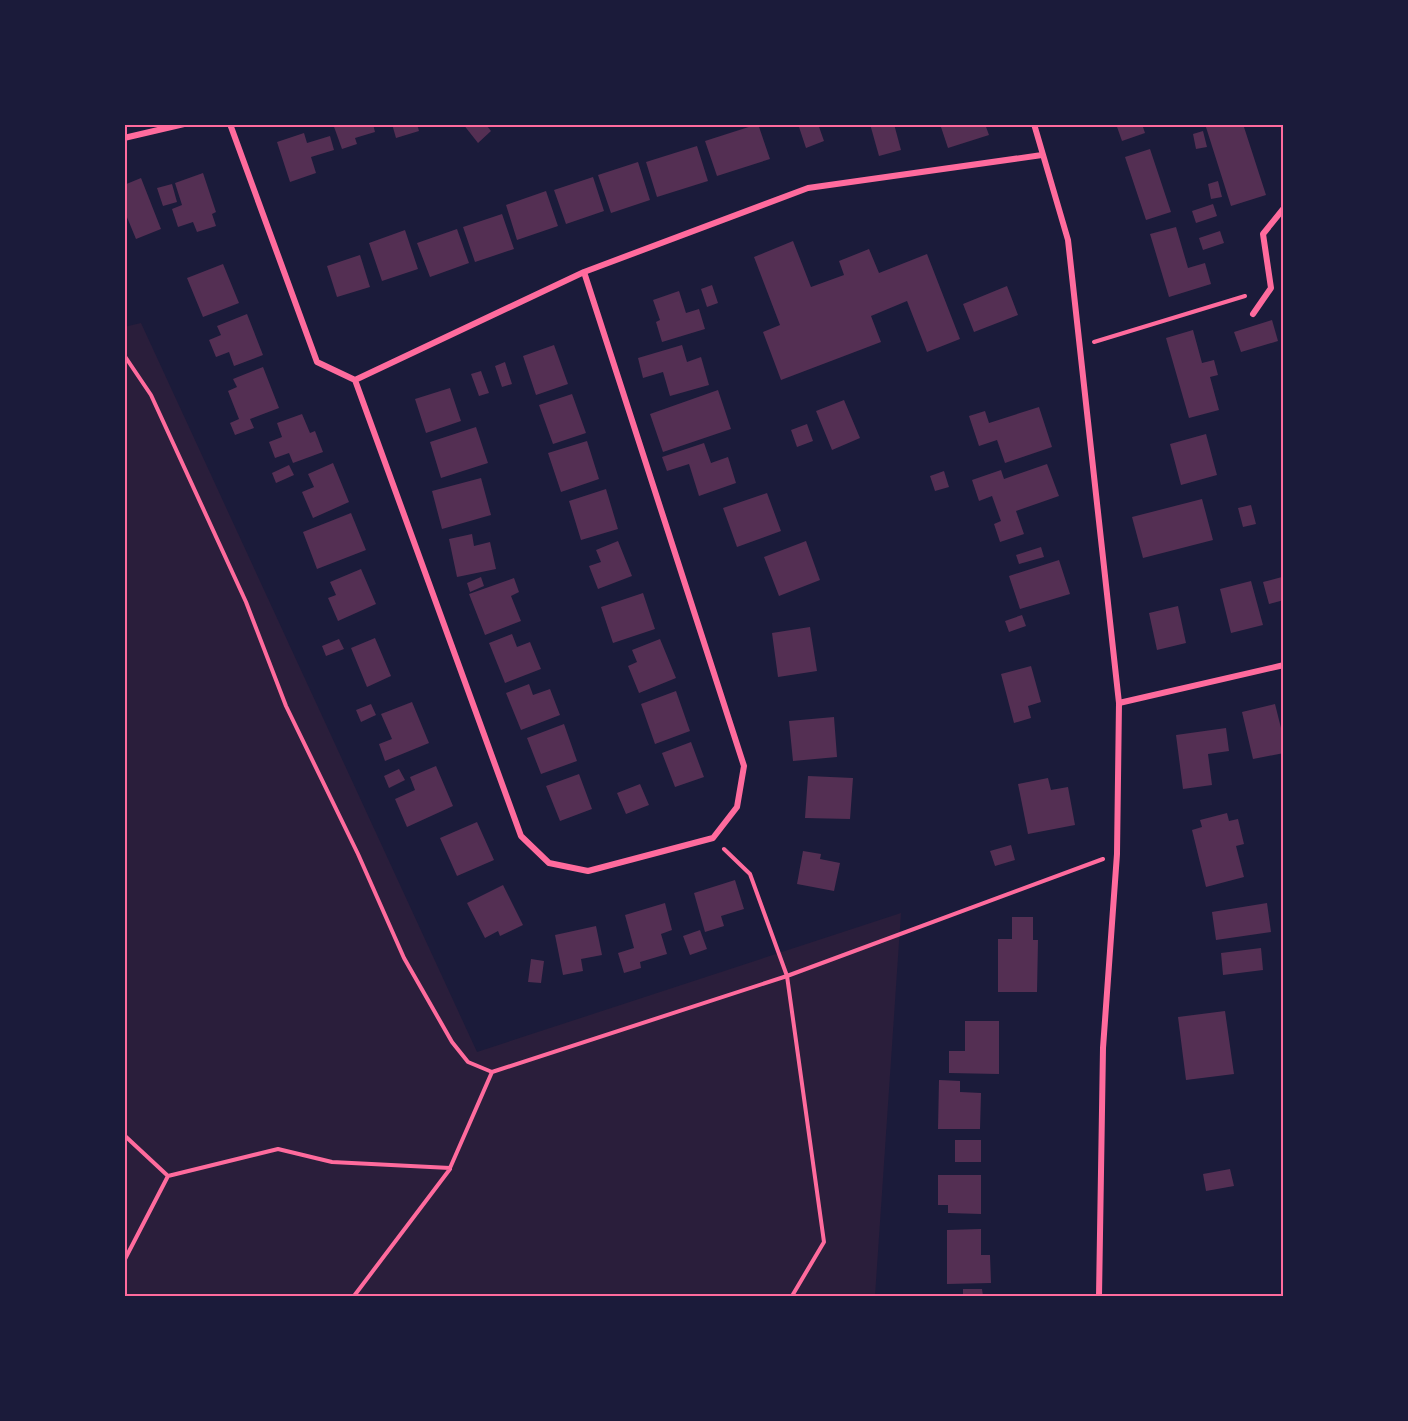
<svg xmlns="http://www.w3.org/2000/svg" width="1408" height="1421" viewBox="0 0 1408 1421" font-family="Helvetica,sans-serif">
	<rect width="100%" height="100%" fill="#1b1b3a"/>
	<path fill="#2a1e3b" d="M 141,323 L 477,1052 L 901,913 L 875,1296 L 125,1296 L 124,327 Z"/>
	<path fill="#542f53" d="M 333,124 L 373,124 L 375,132 L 355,138 L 357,144 L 342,149 Z
		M 392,124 L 417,124 L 419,131 L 396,138 Z
		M 463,124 L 489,124 L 487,126 L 491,131 L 478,143 Z
		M 758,124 L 770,159 L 717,176 L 705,141 Z
		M 798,124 L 818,124 L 824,141 L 806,148 Z
		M 870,124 L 894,124 L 901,150 L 879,156 Z
		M 940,124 L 985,124 L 989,135 L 948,148 Z
		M 1116,124 L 1142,124 L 1145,133 L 1122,141 Z
		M 1205,124 L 1243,124 L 1266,195 L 1231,206 Z
		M 1203,131 L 1207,147 L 1196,149 L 1193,134 Z
		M 304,133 L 307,143 L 330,136 L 334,150 L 311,157 L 316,173 L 290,182 L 277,142 Z
		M 697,146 L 708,181 L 657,197 L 646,162 Z
		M 1150,149 L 1171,212 L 1146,220 L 1125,157 Z
		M 638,162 L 650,200 L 611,213 L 598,175 Z
		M 203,173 L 216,212 L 212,214 L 216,226 L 197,232 L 193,222 L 178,227 L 172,209 L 182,205 L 175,183 Z
		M 593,177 L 604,211 L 566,224 L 554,190 Z
		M 141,178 L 161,229 L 136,239 L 124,210 L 124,185 Z
		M 1218,181 L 1222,197 L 1211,199 L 1208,184 Z
		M 172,184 L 177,202 L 163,206 L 157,188 Z
		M 546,191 L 558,226 L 517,240 L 506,205 Z
		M 1213,204 L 1217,216 L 1196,223 L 1192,211 Z
		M 502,214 L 514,249 L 475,262 L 463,227 Z
		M 1176,227 L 1188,268 L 1205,263 L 1211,284 L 1169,297 L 1150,234 Z
		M 457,229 L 469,263 L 430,277 L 417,243 Z
		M 405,230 L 418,269 L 382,281 L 369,243 Z
		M 1220,231 L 1224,243 L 1203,250 L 1199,238 Z
		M 793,241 L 811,287 L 844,275 L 839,261 L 869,249 L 879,273 L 927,254 L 960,339 L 927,352 L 907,301 L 871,316 L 881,342 L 781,380 L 763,332 L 780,325 L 754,257 Z
		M 360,255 L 370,287 L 337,297 L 327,266 Z
		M 223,264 L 239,303 L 203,317 L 187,278 Z
		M 712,285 L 718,303 L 707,307 L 701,289 Z
		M 1007,286 L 1018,315 L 974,332 L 963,304 Z
		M 679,291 L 686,313 L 699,309 L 705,329 L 662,342 L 656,322 L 660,320 L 653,300 Z
		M 247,314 L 263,355 L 234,366 L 229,352 L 216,357 L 209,340 L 221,335 L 217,326 Z
		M 1272,320 L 1278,341 L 1241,352 L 1234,332 Z
		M 1193,330 L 1202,363 L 1214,360 L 1218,375 L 1210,377 L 1219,410 L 1189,418 L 1166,338 Z
		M 554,345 L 568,384 L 536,395 L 523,356 Z
		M 682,345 L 687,362 L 701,357 L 709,385 L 670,396 L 663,372 L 643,378 L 638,358 Z
		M 505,362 L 512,384 L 502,387 L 495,366 Z
		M 263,367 L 279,408 L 250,419 L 254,428 L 235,435 L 230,423 L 239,419 L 228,391 L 237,387 L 233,379 Z
		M 481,371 L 489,393 L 479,396 L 471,374 Z
		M 450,388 L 461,421 L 426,433 L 415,399 Z
		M 718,390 L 731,429 L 663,452 L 650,414 Z
		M 572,394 L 586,433 L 553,444 L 539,405 Z
		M 844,400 L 860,438 L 832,450 L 816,411 Z
		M 1039,407 L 1052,447 L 1005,463 L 997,440 L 979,446 L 969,416 L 985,411 L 989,423 Z
		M 302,414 L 310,433 L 315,431 L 323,452 L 293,463 L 289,453 L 275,458 L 269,442 L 282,437 L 277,423 Z
		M 807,424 L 813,441 L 797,447 L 791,430 Z
		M 476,427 L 488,463 L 441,478 L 430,442 Z
		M 1206,434 L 1217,475 L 1181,485 L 1170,444 Z
		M 587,441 L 599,479 L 561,492 L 548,453 Z
		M 704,443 L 711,463 L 728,457 L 736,483 L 699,496 L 689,464 L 667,471 L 662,457 Z
		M 333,463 L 349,502 L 313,518 L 302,492 L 314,487 L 308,474 Z
		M 1047,464 L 1059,496 L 1016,511 L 1024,534 L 1000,542 L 994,524 L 1001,521 L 992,496 L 979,501 L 972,480 L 1001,470 L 1004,479 Z
		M 289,465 L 294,475 L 276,483 L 272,473 Z
		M 944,471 L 949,487 L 935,491 L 930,476 Z
		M 481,478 L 491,515 L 442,529 L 432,491 Z
		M 606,489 L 618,529 L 581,540 L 569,501 Z
		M 767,493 L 781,531 L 737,547 L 723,508 Z
		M 1202,499 L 1213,540 L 1143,558 L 1132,517 Z
		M 1251,505 L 1256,524 L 1243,527 L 1238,508 Z
		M 351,513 L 366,550 L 317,569 L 303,532 Z
		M 472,534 L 474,546 L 490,542 L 496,569 L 457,577 L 449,539 Z
		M 618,541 L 632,576 L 598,589 L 589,566 L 601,562 L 596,550 Z
		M 806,541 L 820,580 L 779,596 L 764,557 Z
		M 1041,547 L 1044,557 L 1019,564 L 1016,555 Z
		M 1059,560 L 1070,594 L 1020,609 L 1009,576 Z
		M 361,569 L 376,604 L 338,621 L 328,598 L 336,595 L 330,582 Z
		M 481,577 L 484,586 L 470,592 L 467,583 Z
		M 1282,577 L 1284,600 L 1269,604 L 1263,582 Z
		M 514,578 L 519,592 L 511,596 L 521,621 L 485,635 L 469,594 Z
		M 1251,581 L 1263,625 L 1231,633 L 1220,589 Z
		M 643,593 L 655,629 L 613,643 L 601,607 Z
		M 1178,606 L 1186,643 L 1157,650 L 1149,613 Z
		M 1022,615 L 1026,626 L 1009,632 L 1005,621 Z
		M 810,627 L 817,671 L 778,677 L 772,633 Z
		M 512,634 L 517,647 L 530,642 L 541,669 L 505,683 L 489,643 Z
		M 375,638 L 391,676 L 367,687 L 351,648 Z
		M 339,639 L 344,649 L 326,656 L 322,646 Z
		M 660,639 L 676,678 L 639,693 L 628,666 L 637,662 L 632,650 Z
		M 1031,666 L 1041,702 L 1028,706 L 1031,718 L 1014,723 L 1001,674 Z
		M 529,684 L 533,695 L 550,689 L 560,715 L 521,730 L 506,693 Z
		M 676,691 L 690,731 L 655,744 L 641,704 Z
		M 412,702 L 429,743 L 385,761 L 379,744 L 392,739 L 381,714 Z
		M 371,704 L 376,715 L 361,722 L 356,710 Z
		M 1275,704 L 1284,740 L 1284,753 L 1253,759 L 1242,712 Z
		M 834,717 L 837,757 L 793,761 L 789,721 Z
		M 564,724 L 577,761 L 541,774 L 527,738 Z
		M 1226,728 L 1229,751 L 1208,754 L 1212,785 L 1183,789 L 1176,735 Z
		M 691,742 L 704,777 L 675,787 L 662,753 Z
		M 436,766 L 453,806 L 407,827 L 395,799 L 415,790 L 410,777 Z
		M 399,769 L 405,780 L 389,788 L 384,776 Z
		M 579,774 L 592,809 L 560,821 L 546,786 Z
		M 808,776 L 853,778 L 850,819 L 805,818 Z
		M 1048,778 L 1051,790 L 1068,787 L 1075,825 L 1028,834 L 1018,784 Z
		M 640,784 L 649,805 L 626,814 L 617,793 Z
		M 1227,813 L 1229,821 L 1238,819 L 1244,844 L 1236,846 L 1244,877 L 1206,887 L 1192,830 L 1202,827 L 1200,820 Z
		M 477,822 L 494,860 L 457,876 L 440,838 Z
		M 1011,845 L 1015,860 L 995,866 L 990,851 Z
		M 803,851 L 821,854 L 820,859 L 840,863 L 834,891 L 797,884 Z
		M 735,880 L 744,909 L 721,916 L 724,926 L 705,932 L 694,893 Z
		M 503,885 L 523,925 L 500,936 L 498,931 L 485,938 L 467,903 Z
		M 665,903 L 672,930 L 661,934 L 667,954 L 640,962 L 641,968 L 624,973 L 618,953 L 634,948 L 625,915 Z
		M 1267,903 L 1271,932 L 1216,940 L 1212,912 Z
		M 1012,917 L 1033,917 L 1033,940 L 1038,940 L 1037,992 L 998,992 L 998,939 L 1012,939 Z
		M 596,926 L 602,955 L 581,959 L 583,971 L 563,975 L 555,935 Z
		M 700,930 L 707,949 L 690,955 L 683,936 Z
		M 1261,948 L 1263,970 L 1223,975 L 1221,953 Z
		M 531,959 L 544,961 L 541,983 L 528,982 Z
		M 1225,1011 L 1234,1074 L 1186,1080 L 1178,1017 Z
		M 965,1021 L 999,1021 L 999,1074 L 949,1073 L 949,1051 L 965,1051 Z
		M 939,1080 L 960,1081 L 960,1092 L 981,1093 L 980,1129 L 938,1129 Z
		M 955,1140 L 981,1140 L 981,1162 L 955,1162 Z
		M 1230,1169 L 1234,1186 L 1206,1191 L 1203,1174 Z
		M 938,1175 L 981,1175 L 981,1214 L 948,1213 L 948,1205 L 938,1205 Z
		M 981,1229 L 981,1255 L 990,1255 L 991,1283 L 947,1284 L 947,1230 Z
		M 963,1289 L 982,1289 L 983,1296 L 963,1296 Z"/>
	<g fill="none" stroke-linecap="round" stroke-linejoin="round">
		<path stroke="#ff6b9d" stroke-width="4" d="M 1094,342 L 1245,296
			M 124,355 L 151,395 L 246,602 L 286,706 L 358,854 L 404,958 L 452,1042 L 468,1062 L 492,1072 L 787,976 L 750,874 L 724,849
			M 124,1135 L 168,1176
			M 124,1261 L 168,1176 L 278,1149 L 332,1162 L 450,1168 L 492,1072
			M 354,1296 L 450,1169
			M 792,1296 L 824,1242 L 787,976 L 1103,859"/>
		<path stroke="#ff6b9d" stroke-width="6" d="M 230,124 L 317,362 L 355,380 L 521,836 L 549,863 L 588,871 L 713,838 L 737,807 L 744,766 L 584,272
			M 1034,124 L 1068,240 L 1119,703 L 1117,854 L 1103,1048 L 1099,1296
			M 124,138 L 184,124
			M 1253,314 L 1271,288 L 1263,234 L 1284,208
			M 355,380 L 584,272 L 808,188 L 1042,155
			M 1119,703 L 1284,665"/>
	</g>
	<rect width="1408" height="1421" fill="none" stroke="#1b1b3a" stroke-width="252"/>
	<rect x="126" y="126" width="1156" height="1169" fill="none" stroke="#ff6b9d" stroke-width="2"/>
</svg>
